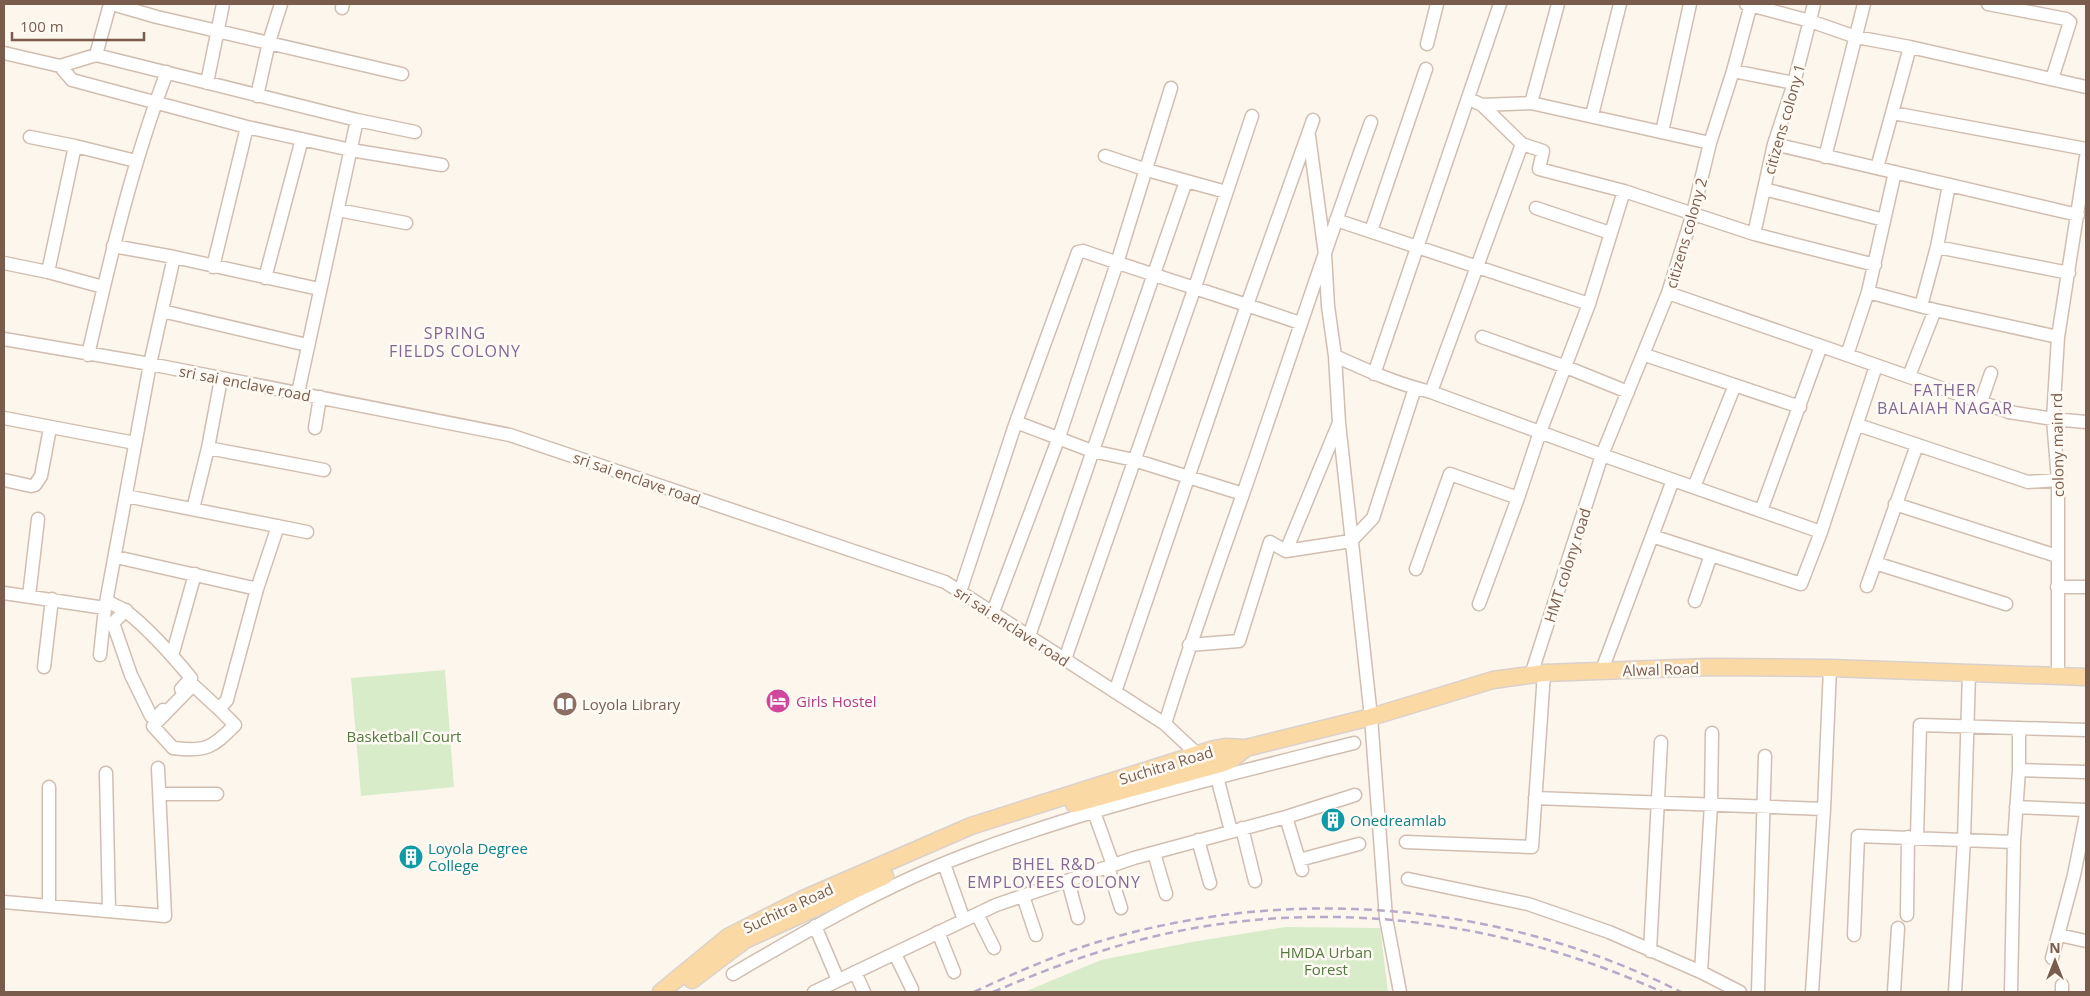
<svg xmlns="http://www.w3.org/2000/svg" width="2090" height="996" viewBox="0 0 2090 996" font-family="'Open Sans',sans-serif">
	<rect width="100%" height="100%" fill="#fdf6ec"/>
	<path fill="#d8ecc9" d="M 445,670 L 454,787 L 361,796 L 351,678 Z
		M 1285,927 L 1380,928 L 1388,992 L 1024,992 L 1101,960 L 1192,942 Z"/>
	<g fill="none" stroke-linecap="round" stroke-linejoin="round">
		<defs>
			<path id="minor" d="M 112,4 L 157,17 L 402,74
				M 1746,4 L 1810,21 L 1856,37 L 1910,47 L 2086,87
				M 1988,4 L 2066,19 L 2070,22 L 2052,79
				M 342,8 L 343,4
				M 1427,44 L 1437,4
				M 4,53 L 60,66 L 96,55 L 357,120 L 298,393
				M 96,55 L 110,4
				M 60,66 L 72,80 L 247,127 L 351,150 L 442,165
				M 1733,71 L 1794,83
				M 207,83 L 223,4
				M 257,96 L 269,42 L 281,4
				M 1469,99 L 1482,105 L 1522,144 L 1543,151 L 1539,169 L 1624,191 L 1754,234 L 1875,265
				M 1531,103 L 1558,4
				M 1482,105 L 1531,103 L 1710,143
				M 1893,113 L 2086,149
				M 1592,115 L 1620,4
				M 357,120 L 415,132
				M 1662,132 L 1690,4
				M 1309,136 L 1325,254 L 1328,306 L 1335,356 L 1339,423 L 1371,717 L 1386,918 L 1400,992
				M 30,137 L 75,146
				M 1774,144 L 2078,215
				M 1105,156 L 1147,170 L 1226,192
				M 1825,157 L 1864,4
				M 1877,168 L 1910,47
				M 1895,172 L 1868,292 L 1847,355 L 2009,412 L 2053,419 L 2086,422
				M 1764,189 L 1884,220
				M 1536,208 L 1610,233
				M 338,210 L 406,223
				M 1336,220 L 1589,304
				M 1371,231 L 1426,69
				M 1754,234 L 1774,144 L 1794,83 L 1814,4
				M 113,246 L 174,257 L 319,289
				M 1937,247 L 2069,273
				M 4,263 L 48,272 L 103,287
				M 213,267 L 247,127
				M 48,272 L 75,146 L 136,161
				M 265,278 L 302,139
				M 1868,292 L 1935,310 L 2058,337
				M 1668,293 L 1847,355
				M 1921,306 L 1937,247 L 1949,185
				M 162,311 L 307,345
				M 1482,337 L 1566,367 L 1628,392
				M 4,339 L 150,364 L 510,435 L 945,582 L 1165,724 L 1211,767 L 1217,777 L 1231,831
				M 88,355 C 110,259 132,164 167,72
				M 1645,355 L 1800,407
				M 1335,356 C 1366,370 1397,384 1431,392 L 1602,455 L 1821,532
				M 1374,374 L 1500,4
				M 1909,376 L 1935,310
				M 1431,392 L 1522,144
				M 1981,402 L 1991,373
				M 4,418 L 135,443
				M 1016,422 L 1092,451 L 1134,460 L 1243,494
				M 1858,425 L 2028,482 L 2058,480
				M 315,428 L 320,397
				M 208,448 L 324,470
				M 4,480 L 31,486 L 35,485 L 41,476 L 50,428
				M 1694,487 L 1735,385
				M 126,496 L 307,532
				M 1895,504 L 2057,556
				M 193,509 L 208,448 L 221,379
				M 1761,511 L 1821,346
				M 1652,536 L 1801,584 L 1821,532 L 1876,366
				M 1286,551 L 1338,425
				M 116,557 L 257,589
				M 1875,563 L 2006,604
				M 1416,569 L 1450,474 L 1518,498
				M 1867,586 L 1917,445
				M 2057,587 L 2086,587
				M 960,592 L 1016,422 L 1078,252 L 1083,251 C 1155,276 1228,298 1300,323
				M 4,593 L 105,608
				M 29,596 L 38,519
				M 107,600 C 113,606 121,607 127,612 C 151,631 172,655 191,678 L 181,689
				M 1695,601 L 1711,555
				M 1479,604 L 1518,498 L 1540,432 L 1589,304 L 1624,191
				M 126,610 L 113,623 L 131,675 L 151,716 L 156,718 L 163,710
				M 993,612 L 1059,437 L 1117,263 L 1171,88
				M 1029,636 L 1186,181
				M 1189,645 L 1239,641 L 1270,542 L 1286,551 L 1351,541 L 1373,518 L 1415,388
				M 100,655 L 105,608 L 150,364 L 174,257
				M 172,656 L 195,574
				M 1065,659 L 1195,287 L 1252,116
				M 44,667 L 52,599
				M 1602,670 L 1673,480
				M 1531,675 L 1602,455 L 1668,293 L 1693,213 L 1710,143 L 1733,71 L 1751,4
				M 2058,676 L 2058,480 L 2053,419 L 2058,337 L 2086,157
				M 1115,692 L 1247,305 L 1313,120
				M 219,709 L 235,725 C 212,748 206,752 173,748 L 153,726 L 193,685 L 219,709 L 227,700 L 257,589 L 278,526
				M 1165,724 C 1189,646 1216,571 1243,494 C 1286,370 1326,246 1371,122
				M 2019,770 L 2086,772
				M 106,773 L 109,910
				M 49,787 L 49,904
				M 159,794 L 217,794
				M 1535,798 L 1824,809
				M 2016,807 L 2086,810
				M 1094,812 L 1113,865
				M 1286,817 L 1302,870
				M 1242,828 L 1255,881
				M 1917,837 L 1920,725 L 2086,730
				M 1198,840 L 1210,883
				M 1406,842 L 1532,847 L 1544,673
				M 1154,853 L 1166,894
				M 1299,860 L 1359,844
				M 944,864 L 964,920
				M 1108,867 L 1121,908
				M 1408,879 L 1528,904 L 1609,932 L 1701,972 L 1740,992
				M 1068,881 L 1078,918
				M 1023,896 L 1036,935
				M 4,902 L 165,916 L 158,768
				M 977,914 L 994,948
				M 1907,915 L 1908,837
				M 815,926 L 838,980
				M 938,932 L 954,972
				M 1854,935 L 1858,836 L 2014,842
				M 2059,935 L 2086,941
				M 1650,951 L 1661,742
				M 895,954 L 912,989
				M 2052,958 L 2074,875 L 2086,815
				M 855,972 L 864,992
				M 1701,972 L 1711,804 L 1712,733
				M 733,974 C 808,930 884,886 965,855 C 1091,807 1223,776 1354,743
				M 814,992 L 996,905 L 1134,858 L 1286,817 L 1355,795
				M 1758,992 L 1765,756
				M 1812,992 L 1824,809 L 1830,668
				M 1894,992 L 1898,928
				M 1955,992 L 1964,840 L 1969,673
				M 2011,992 L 2014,842 L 2019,770 L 2019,728
				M 2062,992 L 2062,985"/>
			<path id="major" d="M 1074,804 L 1224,763 L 1231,760 L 1246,748
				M 692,980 L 745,940 L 885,876
				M 661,992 L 728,937 L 803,899 L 971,826 L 1214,749 L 1225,747 L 1246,748 L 1371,717 L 1493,680 L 1544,673 L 1708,667 L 1830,668 L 2086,677"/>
		</defs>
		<use href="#minor" stroke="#d1beb0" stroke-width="15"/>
		<use href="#major" stroke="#dad1cd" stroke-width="19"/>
		<use href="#minor" stroke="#fff" stroke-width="12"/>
		<use href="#major" stroke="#fbd9a5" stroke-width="16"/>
		<path stroke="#b9a8c9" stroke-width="2.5" stroke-dasharray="8 5" stroke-linecap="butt" d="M 974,992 C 1010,975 1047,959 1085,946 C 1280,883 1498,900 1681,992
			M 993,992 C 1038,973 1084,955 1132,942 C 1309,894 1497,917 1662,992"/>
	</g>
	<defs>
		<symbol id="hotel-disc" viewBox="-11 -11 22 22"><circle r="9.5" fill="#d1479c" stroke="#fffaf3"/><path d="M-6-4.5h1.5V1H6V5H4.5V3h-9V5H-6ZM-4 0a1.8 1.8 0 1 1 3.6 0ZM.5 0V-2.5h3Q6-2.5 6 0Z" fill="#fff"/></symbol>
		<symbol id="library-disc" viewBox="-11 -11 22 22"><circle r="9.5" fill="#8d6e63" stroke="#fffaf3"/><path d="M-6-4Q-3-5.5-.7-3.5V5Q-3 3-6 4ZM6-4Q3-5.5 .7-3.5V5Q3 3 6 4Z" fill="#fff"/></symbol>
		<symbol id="building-disc" viewBox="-11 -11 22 22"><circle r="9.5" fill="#0f9aa8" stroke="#fffaf3"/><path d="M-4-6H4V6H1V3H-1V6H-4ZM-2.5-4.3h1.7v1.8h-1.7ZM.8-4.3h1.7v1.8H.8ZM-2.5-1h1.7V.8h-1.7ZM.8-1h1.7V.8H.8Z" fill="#fff"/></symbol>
	</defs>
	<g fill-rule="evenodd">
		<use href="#hotel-disc" x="764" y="687" width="28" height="28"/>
		<use href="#library-disc" x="551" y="690" width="28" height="28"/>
		<use href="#building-disc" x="1319" y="806" width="28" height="28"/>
		<use href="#building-disc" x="397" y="843" width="28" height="28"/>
	</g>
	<g text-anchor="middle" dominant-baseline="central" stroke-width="5" stroke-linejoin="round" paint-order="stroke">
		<g font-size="15" fill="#7a5c4d" stroke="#fffaf3">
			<text transform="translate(1784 119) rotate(-74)">citizens colony 1</text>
			<text transform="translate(1686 233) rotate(-74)">citizens colony 2</text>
			<text transform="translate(245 383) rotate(11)">sri sai enclave road</text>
			<text transform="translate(2057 445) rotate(-91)">colony main rd</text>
			<text transform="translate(637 478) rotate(19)">sri sai enclave road</text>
			<text transform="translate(1567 565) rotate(-72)">HMT colony road</text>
			<text transform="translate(1012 626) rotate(33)">sri sai enclave road</text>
			<text transform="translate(1661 669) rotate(-2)">Alwal Road</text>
			<text transform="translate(1166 765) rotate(-17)">Suchitra Road</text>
			<text transform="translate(788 908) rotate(-25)">Suchitra Road</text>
		</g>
		<g font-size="15" fill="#b23c85" stroke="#fffaf3" text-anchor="start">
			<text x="796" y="701">Girls Hostel</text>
		</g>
		<g font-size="15" fill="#785e54" stroke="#fffaf3" text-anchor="start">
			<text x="582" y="704">Loyola Library</text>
		</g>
		<g font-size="15" fill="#537a41" stroke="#fffaf3">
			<text x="404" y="736">Basketball Court</text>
			<text x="1326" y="952">HMDA Urban<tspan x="1326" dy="17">Forest</tspan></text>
		</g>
		<g font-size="15" fill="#0d838f" stroke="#fffaf3" text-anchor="start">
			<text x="1350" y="820">Onedreamlab</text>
			<text x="428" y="848">Loyola Degree<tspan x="428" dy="17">College</tspan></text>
		</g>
		<g font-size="16" letter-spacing="1" fill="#846695" stroke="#fffaf3">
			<text x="455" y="333">SPRING<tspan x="455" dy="18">FIELDS COLONY</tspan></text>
			<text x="1945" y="390">FATHER<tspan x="1945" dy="18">BALAIAH NAGAR</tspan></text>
			<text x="1054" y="864">BHEL R&amp;D<tspan x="1054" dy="18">EMPLOYEES COLONY</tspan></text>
		</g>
	</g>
	<rect width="2090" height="996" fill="none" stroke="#7a5c4d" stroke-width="10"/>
	<g transform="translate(2055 961)" stroke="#fffaf3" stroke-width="4" paint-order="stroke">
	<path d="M0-4L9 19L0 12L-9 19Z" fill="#7a5c4d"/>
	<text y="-8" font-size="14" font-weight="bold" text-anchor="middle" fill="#7a5c4d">N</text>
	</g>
	<path d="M12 32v8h132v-8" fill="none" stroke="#7a5c4d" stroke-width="2.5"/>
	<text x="20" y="32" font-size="15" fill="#7a5c4d" stroke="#fffaf3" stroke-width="4" paint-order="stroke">100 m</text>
</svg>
